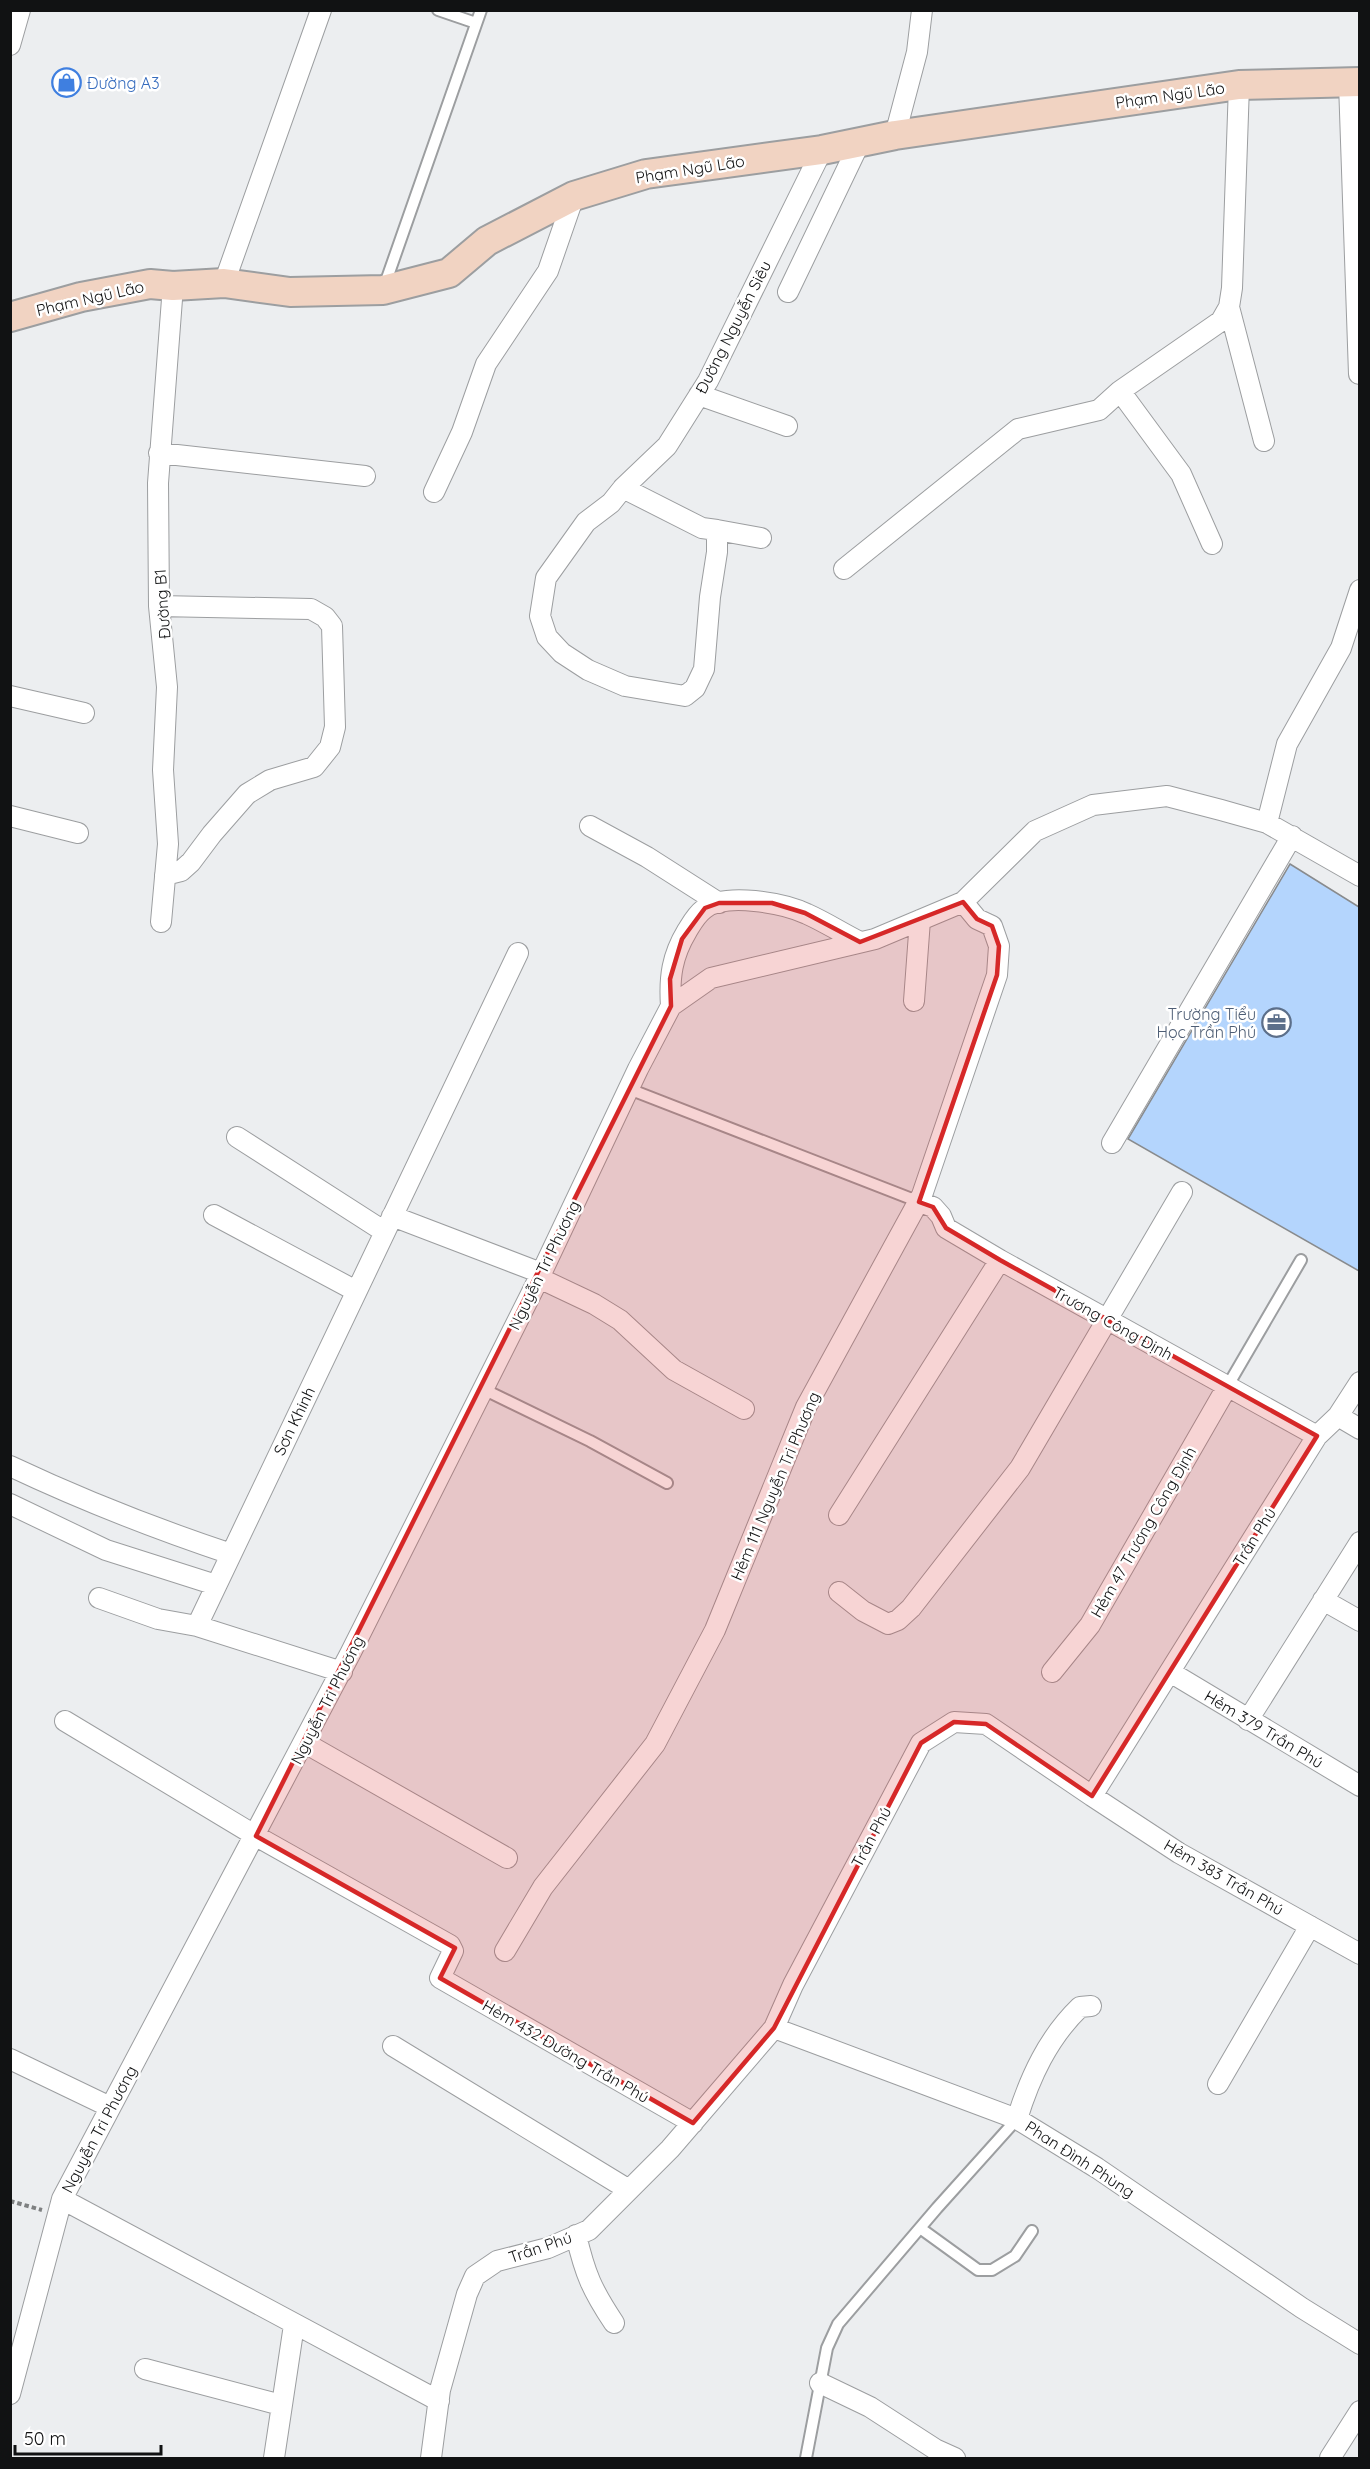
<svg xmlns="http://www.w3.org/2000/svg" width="1370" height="2469" viewBox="0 0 1370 2469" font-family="Quicksand,sans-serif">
	<rect width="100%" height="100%" fill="#eceef0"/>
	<path fill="#b4d5fd" stroke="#898b8d" stroke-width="1.5" d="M 1290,864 L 1359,907 L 1359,1271 L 1128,1139 Z"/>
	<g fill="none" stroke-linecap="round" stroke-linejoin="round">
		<defs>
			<path id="lane" d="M 438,10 L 476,23
				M 384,287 L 481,10
				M 629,1089 L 917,1201
				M 1227,1387 L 1301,1260
				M 483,1389 L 590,1441 L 667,1483
				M 920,2228 L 978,2270 L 992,2270 L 1015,2256 L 1032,2231
				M 806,2458 L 827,2348 L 838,2324 L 937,2208 L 1017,2119"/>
			<path id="street" d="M 10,45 L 20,10
				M 1349,83 L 1359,374
				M 895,135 L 917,52 L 922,10
				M 224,283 L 321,10
				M 788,292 L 859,144
				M 1229,307 L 1264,441
				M 1120,391 L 1181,474 L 1212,544
				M 699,395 L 787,426
				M 159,453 L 365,476
				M 623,488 L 702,528 L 717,530 L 717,552 L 710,597 L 704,669 L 695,688 L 685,696 L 625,686 L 588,670 L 562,653 L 547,637 L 540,616 L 546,578 L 586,522 L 611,503 L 623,488 L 667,446 L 708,381 L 822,150
				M 434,492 L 462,432 L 486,364 L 548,271 L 574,196
				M 717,530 L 761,538
				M 844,569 L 1018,429 L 1099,410 L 1120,391 L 1221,321 L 1229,307 L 1232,288 L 1239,85
				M 159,606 L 311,609 L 325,617 L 332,626 L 335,727 L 330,747 L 314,767 L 270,780 L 247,794 L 212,834 L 191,862 L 181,871 L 165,875
				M 10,696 L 84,713
				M 10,816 L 78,833
				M 1267,823 L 1287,744 L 1341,648 L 1360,590
				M 590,826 L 647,857 L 719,903
				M 161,922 L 168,844 L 163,770 L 167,687 L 159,606 L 158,483 L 173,286
				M 914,1001 L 920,920
				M 671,1006 C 669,977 672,956 687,931 C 692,923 696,915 704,909 C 725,892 784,903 807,914 C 825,922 842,933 860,942
				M 237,1137 L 385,1232
				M 1112,1143 L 1292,836
				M 917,1201 L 933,1207 L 941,1216 L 946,1228 L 1000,1260 L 1317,1436
				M 214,1215 L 356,1291
				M 392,1216 L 541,1273
				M 539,1278 L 594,1304 L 620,1320 L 674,1370 L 744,1409
				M 1338,1416 L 1360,1429
				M 10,1466 C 82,1500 156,1529 231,1554
				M 10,1504 L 106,1550 L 216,1585
				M 839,1515 L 1000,1260
				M 839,1592 L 863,1611 L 888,1624 L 898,1620 L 911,1608 L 1020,1468 L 1182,1192
				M 99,1598 L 158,1619 L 197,1626 L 342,1672
				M 1323,1600 L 1360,1621
				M 197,1626 L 518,953
				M 1052,1672 L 1090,1625 L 1227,1387
				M 1170,1672 L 1360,1786
				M 1248,1720 L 1360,1542
				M 65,1721 L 256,1836 L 450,1945 L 453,1951 L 440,1978 L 693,2123
				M 305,1743 L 507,1858
				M 1092,1796 L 1179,1853 L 1360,1954
				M 505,1951 L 543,1887 L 655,1744 L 715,1630 L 806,1407 L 922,1195 L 997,975 L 999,946 L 992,926 L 977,919 L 963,902
				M 774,2028 L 1017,2119 L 1097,2168 L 1302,2308 L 1360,2344
				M 393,2046 L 629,2190
				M 10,2059 L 110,2107
				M 1218,2084 L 1310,1926
				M 1017,2119 C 1030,2077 1048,2038 1080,2007 L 1091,2006
				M 62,2199 L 439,2401
				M 576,2235 C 585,2274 592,2290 614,2323
				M 145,2369 L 281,2405
				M 820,2383 L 870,2407 L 935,2449 L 955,2458
				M 10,2394 L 62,2199 L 350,1654 L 539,1278 L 638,1069 L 671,1006 L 711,978 L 875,939 L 963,902 L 1035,831 L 1093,805 L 1167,796 L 1221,810 L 1267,823 L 1360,876
				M 274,2458 L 294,2325
				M 431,2458 L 440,2390 L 467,2294 L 475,2276 L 497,2261 L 548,2248 L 589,2230 L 670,2149 L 774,2028 L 793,1985 L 921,1743 L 954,1722 L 986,1724 L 1092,1796 L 1317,1436 L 1338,1416 L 1360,1382
				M 1330,2458 L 1360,2411"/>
			<path id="secondary" d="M 10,317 L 81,297 L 150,284 L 173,286 L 224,283 L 290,292 L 383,290 L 449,273 L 487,241 L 574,196 L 646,174 L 822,150 L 895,135 L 1239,85 L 1360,82"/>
		</defs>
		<use href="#lane" stroke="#9c9ea0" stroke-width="14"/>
		<use href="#street" stroke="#9c9ea0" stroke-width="22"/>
		<use href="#secondary" stroke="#9c9ea0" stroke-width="32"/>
		<path stroke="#7e8081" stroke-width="4" stroke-dasharray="4.5 3" stroke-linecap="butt" d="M 10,2201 L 42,2210"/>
		<use href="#lane" stroke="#fff" stroke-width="10"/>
		<use href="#street" stroke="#fff" stroke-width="20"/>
		<use href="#secondary" stroke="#f1d3c2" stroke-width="28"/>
	</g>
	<path fill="#d62828" fill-opacity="0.2" stroke="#d62828" stroke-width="4.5" stroke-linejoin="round" d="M 963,902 L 977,919 L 992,926 L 999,946 L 997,975 L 919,1202 L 933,1207 L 946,1228 L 1000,1260 L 1317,1436 L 1092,1796 L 986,1724 L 954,1722 L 921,1743 L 774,2028 L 693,2123 L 440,1978 L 455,1948 L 256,1836 L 671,1006 L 670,979 L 682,939 L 705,908 L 719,903 L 772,903 L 805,913 L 860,942 Z"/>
	<defs>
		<symbol id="shop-ring" viewBox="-11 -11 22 22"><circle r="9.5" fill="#fff" stroke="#3f7fe0" stroke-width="1.5"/><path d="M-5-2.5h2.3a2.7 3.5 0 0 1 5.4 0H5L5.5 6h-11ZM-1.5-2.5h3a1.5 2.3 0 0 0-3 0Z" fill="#3f7fe0"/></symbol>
		<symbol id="office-ring" viewBox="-11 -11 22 22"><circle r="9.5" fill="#fff" stroke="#5c6f8a" stroke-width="1.5"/><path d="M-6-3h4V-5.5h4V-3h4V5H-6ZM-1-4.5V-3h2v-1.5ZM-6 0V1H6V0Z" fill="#5c6f8a"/></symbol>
	</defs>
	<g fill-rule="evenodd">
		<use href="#shop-ring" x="50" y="66" width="33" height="33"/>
		<use href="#office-ring" x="1260" y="1006" width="33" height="33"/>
	</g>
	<g text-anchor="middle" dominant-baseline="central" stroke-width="5" stroke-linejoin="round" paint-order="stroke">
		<g font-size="16" fill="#366cbe" stroke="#fff" text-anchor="start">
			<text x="87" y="83">Đường A3</text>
		</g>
		<g font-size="16" fill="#111213" stroke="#fff">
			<text transform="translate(1170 95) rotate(-8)">Phạm Ngũ Lão</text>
			<text transform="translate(690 169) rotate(-9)">Phạm Ngũ Lão</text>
			<text transform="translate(90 298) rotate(-13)">Phạm Ngũ Lão</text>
			<text transform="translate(733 327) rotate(-63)">Đường Nguyễn Siêu</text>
			<text transform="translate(162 604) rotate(-94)">Đường B1</text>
			<text transform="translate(544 1265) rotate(-64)">Nguyễn Tri Phương</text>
			<text transform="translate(1113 1323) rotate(29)">Trương Công Định</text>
			<text transform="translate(294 1421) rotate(-64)">Sơn Khinh</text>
			<text transform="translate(775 1486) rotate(-67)">Hẻm 111 Nguyễn Tri Phương</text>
			<text transform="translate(1143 1532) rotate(-60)">Hẻm 47 Trương Công Định</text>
			<text transform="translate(1254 1537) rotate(-58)">Trần Phú</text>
			<text transform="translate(327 1700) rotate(-63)">Nguyễn Tri Phương</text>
			<text transform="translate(1264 1729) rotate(31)">Hẻm 379 Trần Phú</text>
			<text transform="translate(871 1837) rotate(-62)">Trần Phú</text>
			<text transform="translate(1224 1877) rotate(30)">Hẻm 383 Trần Phú</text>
			<text transform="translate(566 2051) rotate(30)">Hẻm 432 Đường Trần Phú</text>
			<text transform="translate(99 2129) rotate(-62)">Nguyễn Tri Phương</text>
			<text transform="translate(1080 2159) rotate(33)">Phan Đình Phùng</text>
			<text transform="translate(540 2247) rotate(-19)">Trần Phú</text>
		</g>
		<g font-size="16" fill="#4e5e75" stroke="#fff" text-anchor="end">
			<text x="1256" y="1014">Trường Tiểu<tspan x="1256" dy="18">Học Trần Phú</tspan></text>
		</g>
	</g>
	<rect width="1370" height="2469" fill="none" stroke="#111213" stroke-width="24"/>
	<path d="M15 2445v9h146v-9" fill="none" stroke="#111213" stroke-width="3"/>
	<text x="24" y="2445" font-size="18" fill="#111213" stroke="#ffffff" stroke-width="4.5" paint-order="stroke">50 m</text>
</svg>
